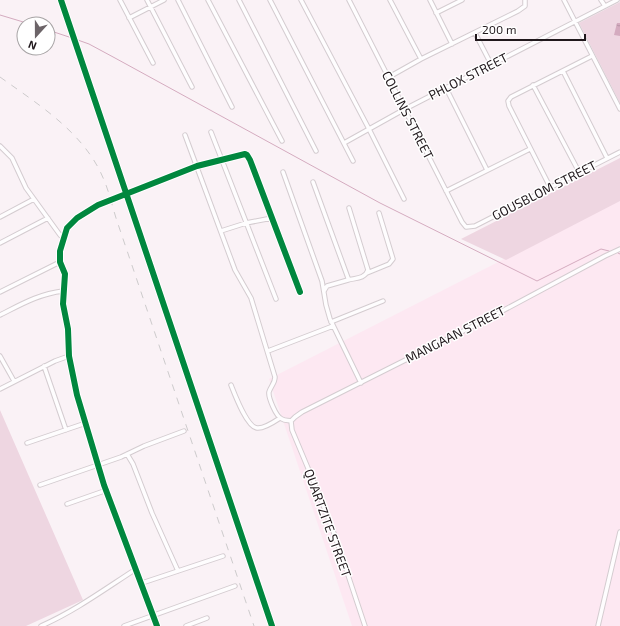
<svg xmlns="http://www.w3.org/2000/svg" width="620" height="626" viewBox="0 0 620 626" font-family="'Exo 2',sans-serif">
	<defs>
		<pattern id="water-ripples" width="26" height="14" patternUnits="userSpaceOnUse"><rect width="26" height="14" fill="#d4abbf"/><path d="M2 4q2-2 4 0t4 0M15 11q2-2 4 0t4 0" fill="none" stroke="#b692a4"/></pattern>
	</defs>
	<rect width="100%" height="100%" fill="#faf2f6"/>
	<path fill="#fde8f2" d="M 620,200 L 620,626 L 352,626 L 269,379 Z"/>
	<path fill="#eed6e1" d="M 620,2 L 620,103 L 579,23 Z
		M 620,158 L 620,201 L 506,260 L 461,239 Z
		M 0,410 L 83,600 L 26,626 L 0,626 Z"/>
	<path fill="url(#water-ripples)" d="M 617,23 L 620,23 L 620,36 L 614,35 Z"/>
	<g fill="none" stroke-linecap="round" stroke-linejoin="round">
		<path stroke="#d4abbf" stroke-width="1" d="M 0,15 L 30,24
			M 48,30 L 72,38
			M 75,39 L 89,44 L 115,58 L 380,203 L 537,281 L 601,249 L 609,251
			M 618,253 L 620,254"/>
		<defs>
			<path id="minor" d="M 61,0 L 272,626
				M 120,0 L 153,63
				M 147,0 L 192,87
				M 178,0 L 232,107
				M 208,0 L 282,141
				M 239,0 L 316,151
				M 270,0 L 353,161
				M 301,0 L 369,129 L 404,199
				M 349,0 L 462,222 L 466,227 L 475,226 L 620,152
				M 390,0 L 421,59
				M 430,0 L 452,44
				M 564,0 L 620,109
				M 601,0 L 605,6
				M 436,13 L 462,0
				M 129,18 L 164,0
				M 475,33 L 491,64
				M 563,71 L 607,158
				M 389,77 L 421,59 L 518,11 L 525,6 L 525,0
				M 533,85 L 579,172
				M 446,88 L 487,170
				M 211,132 L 276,299
				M 185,135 L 235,270 L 251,298 L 275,377 C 275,383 271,386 269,392 C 268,397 276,417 282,419 C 285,421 289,420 291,421
				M 344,143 L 405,109 L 617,0
				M 0,146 L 12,158 L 26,188 L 60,235 L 64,238
				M 283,172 L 322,281 L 326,305 L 330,319 L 361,383
				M 313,182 L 348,278 L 348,280 L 327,286 L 324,291
				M 550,187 L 509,106 L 508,101 L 511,97 L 592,56
				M 446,191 L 530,149
				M 0,217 L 34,199
				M 221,231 L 246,223 L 272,218
				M 0,243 L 48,218
				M 367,273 L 389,264 L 393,259 L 379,213
				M 348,280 C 355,278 365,279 368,270 L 349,208
				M 0,292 L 60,262
				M 0,315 C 22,304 39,294 63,291
				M 331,322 L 383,301
				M 268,351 L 333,326
				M 0,356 L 14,381
				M 44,366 L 66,430
				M 231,385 C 235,395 247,427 257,428 C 264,429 274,422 280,418
				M 0,389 L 55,361 L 69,356
				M 291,421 L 295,417 L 302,412 L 491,317 L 605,256 L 620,249
				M 291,421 L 292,430 L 318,492 L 335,536 L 365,626
				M 27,443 L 86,423
				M 127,454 L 133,464 L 152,513 L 178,571
				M 40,485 L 121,457 L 144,446 L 184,431
				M 67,504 L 107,490
				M 142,583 L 223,556
				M 41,626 C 75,611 105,589 136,569
				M 124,626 L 235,586
				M 157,626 L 104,485 L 77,395 L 69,356 L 68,329 L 63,304 L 65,274 L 60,262 L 60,251 L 67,228 L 77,218 L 98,205 L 197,166 L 245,154 L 247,155 L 250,160 L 300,292
				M 186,626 L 207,618
				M 598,626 L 620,532"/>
		</defs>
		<use href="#minor" stroke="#d4ccd0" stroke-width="5.5"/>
		<use href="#minor" stroke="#fefdfe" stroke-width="3.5"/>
		<path stroke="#cdcbcc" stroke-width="1" stroke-dasharray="7 7" stroke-linecap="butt" d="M 0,77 C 39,105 85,133 104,180 C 110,194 113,210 118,224 L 254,626"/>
		<defs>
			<path id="cycleway" d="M 61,0 L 272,626
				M 157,626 L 104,485 L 77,395 L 69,356 L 68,329 L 63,304 L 65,274 L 60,262 L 60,251 L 67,228 L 77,218 L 98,205 L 197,166 L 245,154 L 247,155 L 250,160 L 300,292"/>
		</defs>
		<use href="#cycleway" stroke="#fff" stroke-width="8"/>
		<use href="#cycleway" stroke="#00873e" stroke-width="6"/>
	</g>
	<g text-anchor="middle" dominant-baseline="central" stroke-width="3" stroke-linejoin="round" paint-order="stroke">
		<g font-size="13" fill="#20181c" stroke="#fff">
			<text transform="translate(468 76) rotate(-27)">PHLOX STREET</text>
			<text transform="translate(408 115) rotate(63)">COLLINS STREET</text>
			<text transform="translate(544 190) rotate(-27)">GOUSBLOM STREET</text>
			<text transform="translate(455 334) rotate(-27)">MANGAAN STREET</text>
			<text transform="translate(328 523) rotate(70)">QUARTZITE STREET</text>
		</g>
	</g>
	<g transform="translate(36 36) rotate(201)"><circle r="19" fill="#ffffff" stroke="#a6a3a4"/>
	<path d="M0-3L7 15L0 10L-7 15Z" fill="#6c6468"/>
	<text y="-6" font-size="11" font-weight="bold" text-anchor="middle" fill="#20181c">N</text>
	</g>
	<path d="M476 34v6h109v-6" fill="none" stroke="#20181c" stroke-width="2"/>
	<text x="482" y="34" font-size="12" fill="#20181c" stroke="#ffffff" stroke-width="3" paint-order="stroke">200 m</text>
</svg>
